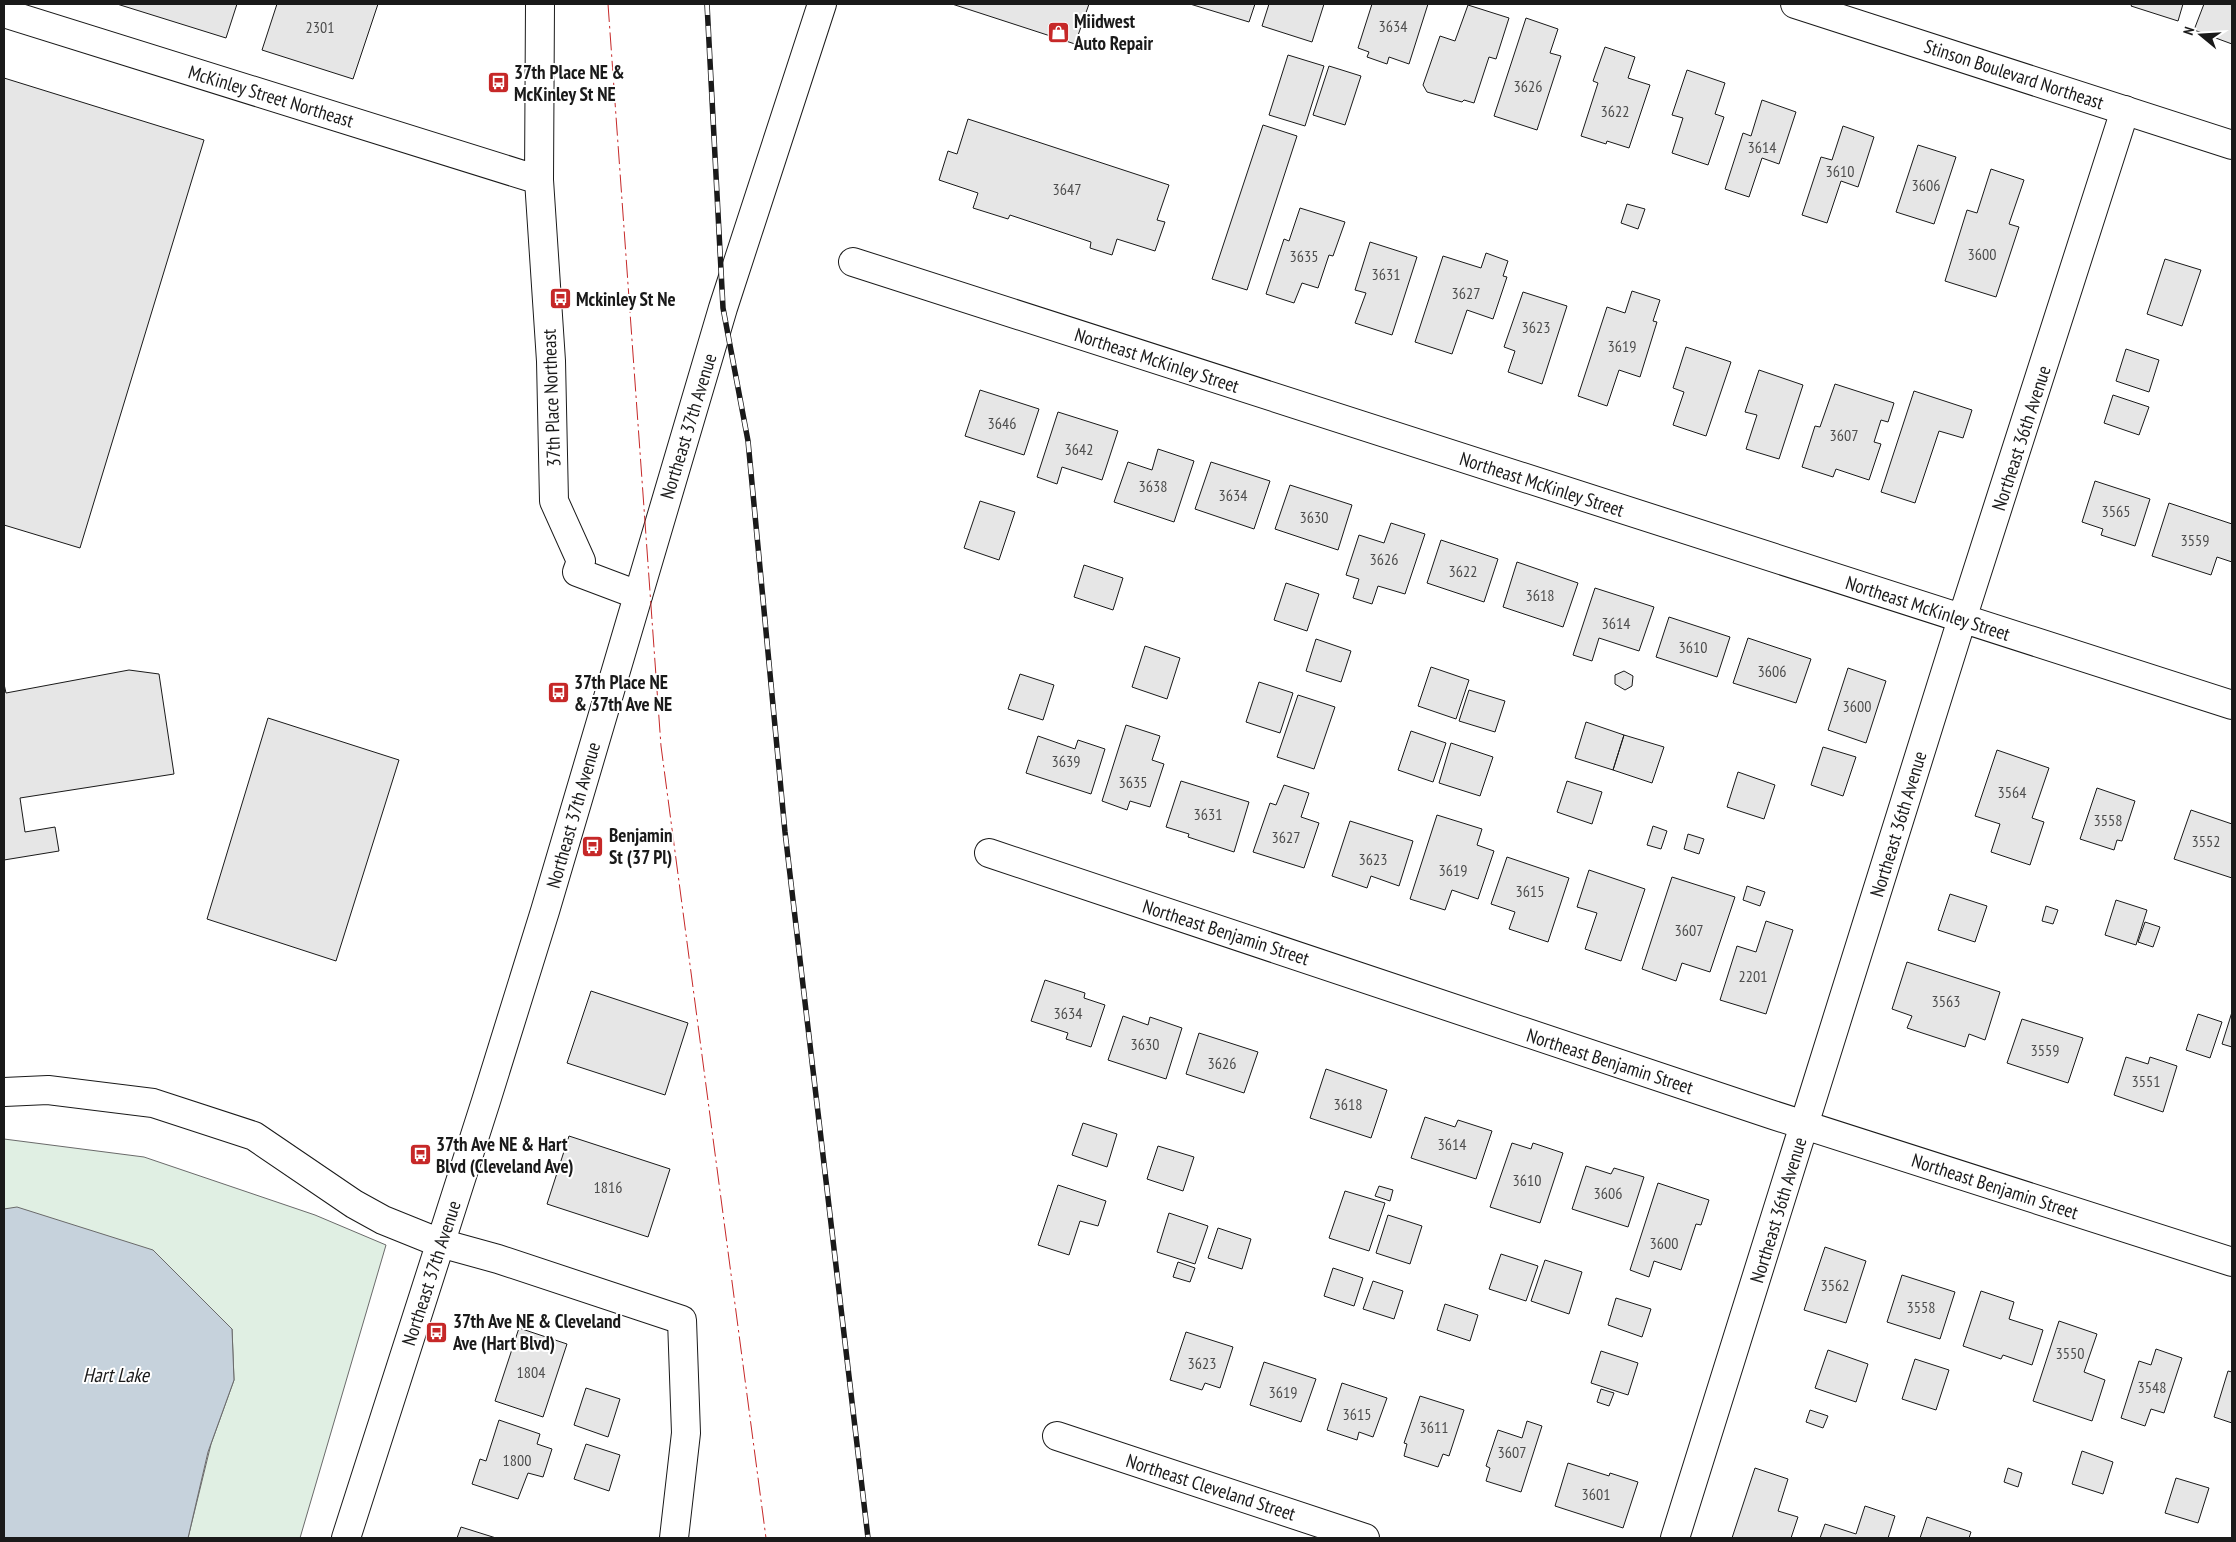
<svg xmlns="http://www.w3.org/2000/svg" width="2236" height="1542" viewBox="0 0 2236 1542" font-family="'PT Sans Narrow',sans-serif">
	<rect width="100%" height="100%" fill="#fff"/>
	<path fill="#e0efe3" stroke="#6a6a6a" d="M 4,1139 L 144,1157 L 315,1215 L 386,1245 L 300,1538 L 188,1538 L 211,1444 L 234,1380 L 232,1329 L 4,1210 Z"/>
	<path fill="#c6d2dc" stroke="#6a6a6a" d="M 17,1207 L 153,1250 L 232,1329 L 234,1380 L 208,1452 L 188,1538 L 4,1538 L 4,1209 Z"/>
	<path fill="#e6e6e6" stroke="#1a1a1a" d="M 117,4 L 237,4 L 226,38 Z
		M 277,4 L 378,4 L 353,79 L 262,50 Z
		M 952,4 L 1089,4 L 1075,44 Z
		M 1190,4 L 1255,4 L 1249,22 Z
		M 1269,4 L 1324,4 L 1312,42 L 1262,26 Z
		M 1372,4 L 1428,4 L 1409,64 L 1389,57 L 1387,64 L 1367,57 L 1369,52 L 1358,48 Z
		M 2132,4 L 2183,4 L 2178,21 L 2131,6 Z
		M 2204,4 L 2232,4 L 2232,44 L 2194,30 Z
		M 1468,5 L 1509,18 L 1496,59 L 1489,57 L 1474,103 L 1464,100 L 1462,102 L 1427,92 L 1423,85 L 1440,36 L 1455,41 Z
		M 1526,18 L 1558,29 L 1550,53 L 1561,56 L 1537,130 L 1494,116 Z
		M 1605,47 L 1635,57 L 1628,78 L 1650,85 L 1629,148 L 1607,141 L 1606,144 L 1581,136 L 1598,83 L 1593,81 Z
		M 1288,55 L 1324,66 L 1305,126 L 1269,115 Z
		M 1329,66 L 1361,76 L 1345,125 L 1313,115 Z
		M 1687,70 L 1725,83 L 1715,114 L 1724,117 L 1708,165 L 1672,153 L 1683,118 L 1672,115 Z
		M 4,78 L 204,140 L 80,548 L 4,525 Z
		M 1762,100 L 1796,112 L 1779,164 L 1762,158 L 1749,197 L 1725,189 L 1743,133 L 1751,136 Z
		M 968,119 L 1169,185 L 1157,220 L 1165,222 L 1155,251 L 1117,239 L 1112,255 L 1090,248 L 1091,242 L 1010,215 L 1008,219 L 973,208 L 978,193 L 939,180 L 948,151 L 957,154 Z
		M 1263,125 L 1297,136 L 1247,290 L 1212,279 Z
		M 1843,126 L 1874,137 L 1858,187 L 1841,181 L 1827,223 L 1802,215 L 1821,157 L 1832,160 Z
		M 1918,145 L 1956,157 L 1934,224 L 1896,212 Z
		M 1991,169 L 2024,180 L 2009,224 L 2019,227 L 1996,297 L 1945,281 L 1967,210 L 1977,213 Z
		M 1627,204 L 1645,209 L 1638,229 L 1621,223 Z
		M 1300,208 L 1345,222 L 1333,256 L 1329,255 L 1318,288 L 1302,283 L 1294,303 L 1266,294 L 1284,239 L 1289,241 Z
		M 1370,242 L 1417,257 L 1392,335 L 1355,323 L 1366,293 L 1355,290 Z
		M 1486,253 L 1508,261 L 1503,276 L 1507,277 L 1493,319 L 1467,310 L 1452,354 L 1415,342 L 1443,256 L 1481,268 Z
		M 2165,259 L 2201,270 L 2182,326 L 2147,314 Z
		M 1632,291 L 1660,300 L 1653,321 L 1657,322 L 1640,377 L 1619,370 L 1607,406 L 1578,396 L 1607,307 L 1625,313 Z
		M 1523,292 L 1567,306 L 1542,384 L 1508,372 L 1515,351 L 1504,347 Z
		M 1686,347 L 1731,362 L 1706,436 L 1673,425 L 1684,392 L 1673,388 Z
		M 2126,349 L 2159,360 L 2149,392 L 2116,381 Z
		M 1759,370 L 1803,385 L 1779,459 L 1746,449 L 1757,415 L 1745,412 Z
		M 1835,384 L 1894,403 L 1888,422 L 1881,420 L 1874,442 L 1881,444 L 1869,480 L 1836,469 L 1833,477 L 1802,467 L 1815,426 L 1820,427 Z
		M 980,390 L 1039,409 L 1024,455 L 965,436 Z
		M 1914,391 L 1972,410 L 1963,438 L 1939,431 L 1915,503 L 1881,492 Z
		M 2113,395 L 2149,407 L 2139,435 L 2104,423 Z
		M 1058,412 L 1118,431 L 1102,480 L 1062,467 L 1057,484 L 1037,477 Z
		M 1158,449 L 1194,461 L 1174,522 L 1114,502 L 1128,462 L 1152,470 Z
		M 1211,462 L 1270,481 L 1254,529 L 1195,509 Z
		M 2095,481 L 2150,499 L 2135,546 L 2101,535 L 2103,529 L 2082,522 Z
		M 1290,485 L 1352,505 L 1338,550 L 1275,529 Z
		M 980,501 L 1015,512 L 999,560 L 964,548 Z
		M 2169,503 L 2232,524 L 2232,562 L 2217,557 L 2211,575 L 2152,556 Z
		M 1391,523 L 1425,534 L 1405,594 L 1378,586 L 1372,604 L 1353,598 L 1359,579 L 1346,575 L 1359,535 L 1384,543 Z
		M 1441,540 L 1498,559 L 1484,602 L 1427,583 Z
		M 1517,562 L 1578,583 L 1563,627 L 1503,607 Z
		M 1084,565 L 1123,578 L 1113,610 L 1074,597 Z
		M 1286,583 L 1319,594 L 1307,631 L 1274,620 Z
		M 1595,588 L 1654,607 L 1639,651 L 1599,638 L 1592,661 L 1573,655 Z
		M 1669,617 L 1730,637 L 1717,677 L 1656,657 Z
		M 1748,638 L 1811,659 L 1796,703 L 1733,683 Z
		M 1316,639 L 1351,651 L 1341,682 L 1306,671 Z
		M 1145,646 L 1180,658 L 1167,699 L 1132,687 Z
		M 1431,667 L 1469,680 L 1456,719 L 1418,706 Z
		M 1848,668 L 1886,681 L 1866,743 L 1828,730 Z
		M 129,670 L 159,674 L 174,774 L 20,798 L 25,832 L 55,827 L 59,851 L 4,860 L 4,684 L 6,693 Z
		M 1624,671 L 1633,676 L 1632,686 L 1625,690 L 1615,684 L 1615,675 Z
		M 1020,674 L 1054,685 L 1043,720 L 1008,709 Z
		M 1259,682 L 1293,693 L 1280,733 L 1246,722 Z
		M 1469,690 L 1505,701 L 1495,732 L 1459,721 Z
		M 1298,695 L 1335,707 L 1314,769 L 1277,757 Z
		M 268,718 L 399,760 L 336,961 L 207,919 Z
		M 1586,722 L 1624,735 L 1613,770 L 1575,758 Z
		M 1126,725 L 1160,736 L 1152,760 L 1164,764 L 1150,807 L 1130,801 L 1127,810 L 1102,801 Z
		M 1411,731 L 1446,743 L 1433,782 L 1398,770 Z
		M 1624,735 L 1664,747 L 1652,783 L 1613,770 Z
		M 1038,736 L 1075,749 L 1078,740 L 1105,749 L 1091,794 L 1026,773 Z
		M 1451,743 L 1493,757 L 1480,796 L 1439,783 Z
		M 1823,747 L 1856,757 L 1843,796 L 1811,785 Z
		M 1997,750 L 2049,768 L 2032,818 L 2044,822 L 2030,865 L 1991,852 L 2000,824 L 1975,816 Z
		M 1738,772 L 1775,785 L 1764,819 L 1727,807 Z
		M 1181,781 L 1249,802 L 1234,852 L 1188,837 L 1189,834 L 1166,827 Z
		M 1567,781 L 1602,792 L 1592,824 L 1557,812 Z
		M 1284,785 L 1309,793 L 1301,817 L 1319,823 L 1304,868 L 1253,852 L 1270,803 L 1276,805 Z
		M 2097,788 L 2135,801 L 2122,841 L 2117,840 L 2114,850 L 2080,839 Z
		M 2191,810 L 2232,824 L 2232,878 L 2174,859 Z
		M 1437,815 L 1482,829 L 1477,845 L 1494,851 L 1478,899 L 1452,890 L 1445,910 L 1410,899 Z
		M 1350,821 L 1413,841 L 1399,886 L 1371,876 L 1367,888 L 1332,876 Z
		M 1653,826 L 1667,831 L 1661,849 L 1647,845 Z
		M 1688,834 L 1704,839 L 1699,854 L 1684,849 Z
		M 1507,857 L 1569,878 L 1548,942 L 1509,929 L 1515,912 L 1491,904 Z
		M 1589,870 L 1645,889 L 1621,961 L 1585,949 L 1597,913 L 1577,907 Z
		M 1672,877 L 1735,897 L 1710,972 L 1682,963 L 1676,981 L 1642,969 Z
		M 1747,886 L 1765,892 L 1760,906 L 1743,900 Z
		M 1950,894 L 1987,906 L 1975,942 L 1938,930 Z
		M 2116,900 L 2147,910 L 2136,945 L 2105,935 Z
		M 2046,906 L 2058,910 L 2053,924 L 2042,921 Z
		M 1766,921 L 1793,930 L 1766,1014 L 1720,1000 L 1737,946 L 1756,952 Z
		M 2145,922 L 2160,927 L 2153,947 L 2138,942 Z
		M 1907,962 L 2000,992 L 1985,1040 L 1969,1034 L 1965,1047 L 1907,1028 L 1912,1016 L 1892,1009 Z
		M 1045,980 L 1085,993 L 1084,998 L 1105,1005 L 1091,1047 L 1066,1039 L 1068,1033 L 1031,1021 Z
		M 591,991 L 688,1023 L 665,1095 L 567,1063 Z
		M 2232,1012 L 2232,1047 L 2222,1044 Z
		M 2198,1014 L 2222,1022 L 2210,1058 L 2186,1050 Z
		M 1123,1016 L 1148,1025 L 1150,1017 L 1182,1028 L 1166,1079 L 1108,1060 Z
		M 2022,1019 L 2083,1038 L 2068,1083 L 2007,1063 Z
		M 1199,1033 L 1258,1052 L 1244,1093 L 1186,1074 Z
		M 2126,1057 L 2148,1064 L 2150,1057 L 2177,1066 L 2163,1112 L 2114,1095 Z
		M 1326,1069 L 1387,1090 L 1371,1138 L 1310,1118 Z
		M 1425,1117 L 1455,1127 L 1458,1120 L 1492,1131 L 1476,1179 L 1411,1158 Z
		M 1083,1123 L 1117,1134 L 1107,1167 L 1072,1155 Z
		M 569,1136 L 670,1169 L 648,1237 L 547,1204 Z
		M 1512,1143 L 1531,1149 L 1533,1143 L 1563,1153 L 1540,1223 L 1490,1207 Z
		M 1158,1146 L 1194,1157 L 1183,1191 L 1147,1179 Z
		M 1586,1166 L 1611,1174 L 1614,1168 L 1644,1177 L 1628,1227 L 1572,1209 Z
		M 1658,1183 L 1709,1200 L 1701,1225 L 1696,1224 L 1681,1270 L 1654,1261 L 1649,1277 L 1630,1270 Z
		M 1058,1185 L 1106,1201 L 1098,1226 L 1080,1221 L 1069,1255 L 1038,1245 Z
		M 1379,1186 L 1393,1190 L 1390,1201 L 1375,1196 Z
		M 1345,1191 L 1385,1203 L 1369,1251 L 1329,1238 Z
		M 1169,1213 L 1208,1226 L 1195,1264 L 1157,1252 Z
		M 1388,1215 L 1422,1226 L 1410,1264 L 1376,1253 Z
		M 1218,1228 L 1251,1239 L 1242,1269 L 1208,1258 Z
		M 1825,1247 L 1866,1261 L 1846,1323 L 1804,1310 Z
		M 1501,1254 L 1538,1266 L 1526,1301 L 1489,1289 Z
		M 1545,1260 L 1582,1272 L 1569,1314 L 1531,1301 Z
		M 1178,1262 L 1195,1268 L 1190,1282 L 1173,1277 Z
		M 1333,1268 L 1363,1278 L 1354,1306 L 1324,1296 Z
		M 1902,1275 L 1955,1292 L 1940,1339 L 1887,1322 Z
		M 1373,1281 L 1403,1291 L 1394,1319 L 1363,1309 Z
		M 1981,1291 L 2014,1302 L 2009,1319 L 2043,1330 L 2032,1365 L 2003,1355 L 2001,1359 L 1963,1346 Z
		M 1616,1298 L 1651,1309 L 1642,1337 L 1608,1325 Z
		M 1445,1304 L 1478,1315 L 1470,1341 L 1437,1330 Z
		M 2059,1321 L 2097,1334 L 2084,1372 L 2105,1380 L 2092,1421 L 2033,1401 Z
		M 519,1328 L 567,1344 L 543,1417 L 495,1401 Z
		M 1186,1332 L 1233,1347 L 1220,1388 L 1205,1383 L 1202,1390 L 1170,1380 Z
		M 2156,1349 L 2182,1358 L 2164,1413 L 2151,1409 L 2145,1426 L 2121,1418 L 2139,1361 L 2151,1365 Z
		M 1828,1350 L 1868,1364 L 1856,1402 L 1815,1388 Z
		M 1601,1351 L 1638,1363 L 1628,1395 L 1591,1383 Z
		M 1915,1359 L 1949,1370 L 1936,1410 L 1902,1399 Z
		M 1264,1362 L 1316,1379 L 1301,1422 L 1250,1405 Z
		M 2228,1371 L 2232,1372 L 2232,1423 L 2214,1417 Z
		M 1342,1383 L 1387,1398 L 1373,1437 L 1359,1432 L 1357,1440 L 1327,1430 Z
		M 586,1388 L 620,1399 L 608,1437 L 574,1425 Z
		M 1601,1389 L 1614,1393 L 1609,1406 L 1597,1402 Z
		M 1420,1396 L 1464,1410 L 1449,1456 L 1443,1454 L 1438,1467 L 1404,1456 L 1407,1444 L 1404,1443 Z
		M 1810,1410 L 1828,1416 L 1823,1428 L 1806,1422 Z
		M 499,1420 L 540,1434 L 537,1444 L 552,1449 L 543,1477 L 528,1473 L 518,1499 L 472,1484 L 480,1459 L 486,1461 Z
		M 1527,1421 L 1542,1426 L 1521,1492 L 1486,1481 L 1490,1468 L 1486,1466 L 1498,1430 L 1522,1438 Z
		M 586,1444 L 620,1455 L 609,1491 L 574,1479 Z
		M 2082,1451 L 2113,1462 L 2103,1494 L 2072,1484 Z
		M 1568,1463 L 1609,1476 L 1610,1473 L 1638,1482 L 1623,1528 L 1555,1506 Z
		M 1755,1468 L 1788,1479 L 1778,1511 L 1798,1517 L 1791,1538 L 1732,1538 Z
		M 2008,1468 L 2022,1473 L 2018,1487 L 2004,1482 Z
		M 2176,1478 L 2209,1488 L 2198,1523 L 2165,1513 Z
		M 1865,1506 L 1895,1516 L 1888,1538 L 1820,1538 L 1825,1524 L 1856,1534 Z
		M 1927,1517 L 1971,1532 L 1969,1538 L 1920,1538 Z
		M 461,1527 L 496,1538 L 457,1538 Z"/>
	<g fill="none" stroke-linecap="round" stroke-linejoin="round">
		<defs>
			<path id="minor" d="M 540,4 L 539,180 L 551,361 L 554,501 L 581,561 L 577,572 L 638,595
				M 4,13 L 539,180
				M 853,262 L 2232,705
				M 989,853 L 1773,1115 L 2232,1262
				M 440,1243 L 498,1259 L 682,1320 L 686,1433 L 674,1538
				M 1057,1436 L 1365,1538
				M 1675,1538 L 1962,619 L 2125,110"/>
			<path id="tertiary" d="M 1795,4 L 2232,145
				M 4,1092 L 48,1090 L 153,1103 L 254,1136 L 354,1204 L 383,1220 L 440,1243
				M 346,1538 L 486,1101 L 545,911 L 723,308 L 822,4"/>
		</defs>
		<use href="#minor" stroke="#1a1a1a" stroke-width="30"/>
		<use href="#tertiary" stroke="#1a1a1a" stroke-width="30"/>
		<use href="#minor" stroke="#fff" stroke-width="28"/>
		<use href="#tertiary" stroke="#fff" stroke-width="28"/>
		<defs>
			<path id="rail" d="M 707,4 L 723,308 L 748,441 L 785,832 L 868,1538"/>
		</defs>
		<use href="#rail" stroke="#1a1a1a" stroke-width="5.5"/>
		<use href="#rail" stroke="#fff" stroke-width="4" stroke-dasharray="11" stroke-linecap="butt"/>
		<path stroke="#c62828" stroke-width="1" stroke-dasharray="18 4 2.5 4" stroke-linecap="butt" d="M 608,4 L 661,746 L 766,1538"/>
	</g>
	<defs>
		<symbol id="shop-square" viewBox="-11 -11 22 22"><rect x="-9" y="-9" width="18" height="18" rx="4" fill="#c62828" stroke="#fff"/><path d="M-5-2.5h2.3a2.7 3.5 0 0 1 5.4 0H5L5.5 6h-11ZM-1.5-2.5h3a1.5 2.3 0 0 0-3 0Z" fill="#fff"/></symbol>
		<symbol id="bus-square" viewBox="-11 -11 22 22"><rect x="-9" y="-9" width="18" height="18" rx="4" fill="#c62828" stroke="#fff"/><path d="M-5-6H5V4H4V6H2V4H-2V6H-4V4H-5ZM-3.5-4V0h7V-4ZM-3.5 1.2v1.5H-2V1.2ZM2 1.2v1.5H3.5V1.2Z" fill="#fff"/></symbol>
	</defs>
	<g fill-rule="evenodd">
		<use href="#shop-square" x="1046" y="20" width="25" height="25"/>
		<use href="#bus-square" x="486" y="70" width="25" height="25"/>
		<use href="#bus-square" x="548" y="286" width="25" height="25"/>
		<use href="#bus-square" x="546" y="680" width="25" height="25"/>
		<use href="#bus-square" x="580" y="834" width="25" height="25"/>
		<use href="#bus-square" x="408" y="1142" width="25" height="25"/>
		<use href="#bus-square" x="424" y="1320" width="25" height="25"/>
	</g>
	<g text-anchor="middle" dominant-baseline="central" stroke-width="4" stroke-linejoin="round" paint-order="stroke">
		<g font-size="16" fill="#4d4d4d">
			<text x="1393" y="26">3634</text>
			<text x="320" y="27">2301</text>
			<text x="1528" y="86">3626</text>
			<text x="1615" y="111">3622</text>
			<text x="1762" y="147">3614</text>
			<text x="1840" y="171">3610</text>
			<text x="1926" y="185">3606</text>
			<text x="1067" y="189">3647</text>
			<text x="1982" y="254">3600</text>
			<text x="1304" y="256">3635</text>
			<text x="1386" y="274">3631</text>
			<text x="1466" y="293">3627</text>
			<text x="1536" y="327">3623</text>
			<text x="1622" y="346">3619</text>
			<text x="1002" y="423">3646</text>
			<text x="1844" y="435">3607</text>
			<text x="1079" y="449">3642</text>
			<text x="1153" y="486">3638</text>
			<text x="1233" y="495">3634</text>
			<text x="2116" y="511">3565</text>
			<text x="1314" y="517">3630</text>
			<text x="2195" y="540">3559</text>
			<text x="1384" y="559">3626</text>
			<text x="1463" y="571">3622</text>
			<text x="1540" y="595">3618</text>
			<text x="1616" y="623">3614</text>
			<text x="1693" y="647">3610</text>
			<text x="1772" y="671">3606</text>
			<text x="1857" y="706">3600</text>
			<text x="1066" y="761">3639</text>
			<text x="1133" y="782">3635</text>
			<text x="2012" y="792">3564</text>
			<text x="1208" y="814">3631</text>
			<text x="2108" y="820">3558</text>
			<text x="1286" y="837">3627</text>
			<text x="2206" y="841">3552</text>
			<text x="1373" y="859">3623</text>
			<text x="1453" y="870">3619</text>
			<text x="1530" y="891">3615</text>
			<text x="1689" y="930">3607</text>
			<text x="1753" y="976">2201</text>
			<text x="1946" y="1001">3563</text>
			<text x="1068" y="1013">3634</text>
			<text x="1145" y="1044">3630</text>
			<text x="2045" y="1050">3559</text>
			<text x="1222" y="1063">3626</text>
			<text x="2146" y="1081">3551</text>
			<text x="1348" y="1104">3618</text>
			<text x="1452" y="1144">3614</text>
			<text x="1527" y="1180">3610</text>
			<text x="608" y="1187">1816</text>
			<text x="1608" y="1193">3606</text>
			<text x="1664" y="1243">3600</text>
			<text x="1835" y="1285">3562</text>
			<text x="1921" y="1307">3558</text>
			<text x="2070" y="1353">3550</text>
			<text x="1202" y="1363">3623</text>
			<text x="531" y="1372">1804</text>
			<text x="2152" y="1387">3548</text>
			<text x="1283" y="1392">3619</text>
			<text x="1357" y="1414">3615</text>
			<text x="1434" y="1427">3611</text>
			<text x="1512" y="1452">3607</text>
			<text x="517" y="1460">1800</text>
			<text x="1596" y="1494">3601</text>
		</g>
		<g font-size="19" font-weight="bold" fill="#1a1a1a" stroke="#fff" text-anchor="start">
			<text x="1074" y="21">Miidwest<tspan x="1074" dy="22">Auto Repair</tspan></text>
			<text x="514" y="72">37th Place NE &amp;<tspan x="514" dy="22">McKinley St NE</tspan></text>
			<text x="576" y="299">Mckinley St Ne</text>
			<text x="574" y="682">37th Place NE<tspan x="574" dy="22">&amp; 37th Ave NE</tspan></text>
			<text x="609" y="835">Benjamin<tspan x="609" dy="22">St (37 Pl)</tspan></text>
			<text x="436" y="1144">37th Ave NE &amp; Hart<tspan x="436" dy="22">Blvd (Cleveland Ave)</tspan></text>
			<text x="453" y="1321">37th Ave NE &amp; Cleveland<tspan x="453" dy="22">Ave (Hart Blvd)</tspan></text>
		</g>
		<g font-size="19" fill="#1a1a1a" stroke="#fff">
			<text transform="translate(2014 74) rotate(18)">Stinson Boulevard Northeast</text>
			<text transform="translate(271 96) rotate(17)">McKinley Street Northeast</text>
			<text transform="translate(1157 360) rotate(18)">Northeast McKinley Street</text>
			<text transform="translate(551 398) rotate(-92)">37th Place Northeast</text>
			<text transform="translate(688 426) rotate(-73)">Northeast 37th Avenue</text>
			<text transform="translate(2021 438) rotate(-72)">Northeast 36th Avenue</text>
			<text transform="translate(1542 484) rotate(18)">Northeast McKinley Street</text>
			<text transform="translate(1928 608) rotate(18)">Northeast McKinley Street</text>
			<text transform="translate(573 815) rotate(-74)">Northeast 37th Avenue</text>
			<text transform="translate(1898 824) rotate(-73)">Northeast 36th Avenue</text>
			<text transform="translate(1226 932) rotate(18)">Northeast Benjamin Street</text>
			<text transform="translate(1610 1061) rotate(18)">Northeast Benjamin Street</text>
			<text transform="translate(1995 1186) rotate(18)">Northeast Benjamin Street</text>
			<text transform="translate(1778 1210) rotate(-73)">Northeast 36th Avenue</text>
			<text transform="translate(431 1273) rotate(-72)">Northeast 37th Avenue</text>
			<text transform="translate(1211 1487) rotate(18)">Northeast Cleveland Street</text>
		</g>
		<g font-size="20" font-style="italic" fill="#1a1a1a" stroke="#fff">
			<text x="116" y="1375">Hart Lake</text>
		</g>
	</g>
	<rect width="2236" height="1542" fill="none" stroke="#1a1a1a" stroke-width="10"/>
	<g transform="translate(2201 35) rotate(288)" stroke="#ffffff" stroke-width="4" paint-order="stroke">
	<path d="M0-4L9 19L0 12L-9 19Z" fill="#1a1a1a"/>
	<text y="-8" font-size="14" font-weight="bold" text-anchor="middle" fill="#1a1a1a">N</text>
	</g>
</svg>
